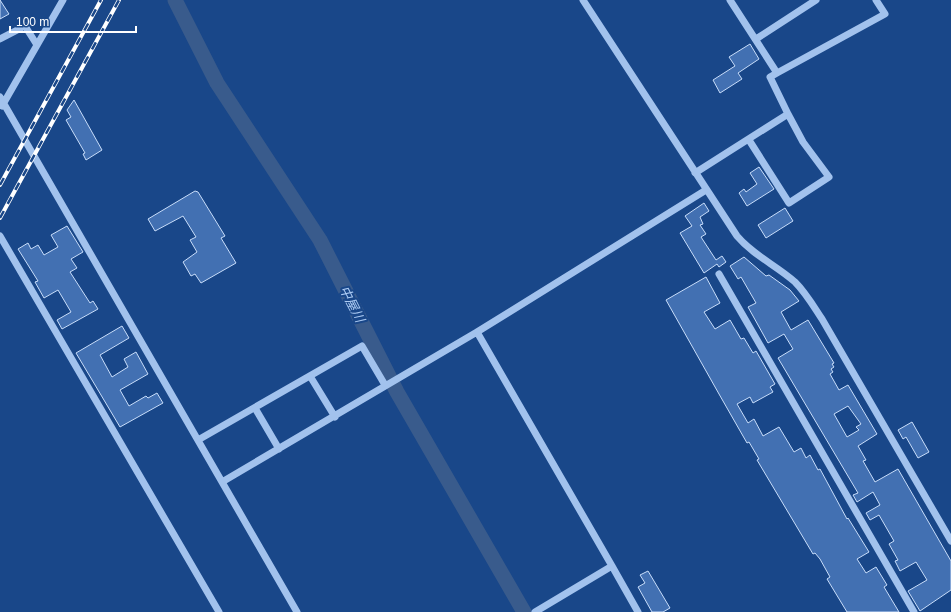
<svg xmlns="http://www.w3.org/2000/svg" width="951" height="612" viewBox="0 0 951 612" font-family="Helvetica,'Noto Sans JP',sans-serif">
	<rect width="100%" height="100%" fill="#194789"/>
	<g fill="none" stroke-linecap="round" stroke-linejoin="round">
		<path stroke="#395b8c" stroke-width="15" d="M 175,0 L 217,83 L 320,240 L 397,392 L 524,612"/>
	</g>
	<path fill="#4270b2" stroke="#c8ddfa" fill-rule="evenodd" d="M 0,0 L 9,14 L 0,19 Z
		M 750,44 L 759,59 L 738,73 L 742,79 L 720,93 L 713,80 L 735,66 L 729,57 Z
		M 74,100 L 102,150 L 86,160 L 83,154 L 85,153 L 66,120 L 71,117 L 67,110 Z
		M 759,167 L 774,189 L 747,206 L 739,193 L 744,189 L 746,192 L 757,184 L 750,173 Z
		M 195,191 L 198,192 L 225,236 L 221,238 L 236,263 L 201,283 L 195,274 L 191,276 L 183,262 L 197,252 L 190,240 L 196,237 L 183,216 L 155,231 L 148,219 Z
		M 704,203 L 709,211 L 700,217 L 703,224 L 700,225 L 706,234 L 701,237 L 716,260 L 722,256 L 726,262 L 719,267 L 717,264 L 704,273 L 680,233 L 692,226 L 685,216 Z
		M 785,208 L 793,221 L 766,238 L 758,225 Z
		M 67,226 L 83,252 L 71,259 L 77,268 L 70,272 L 90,303 L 93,301 L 98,309 L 62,329 L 57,320 L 71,312 L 58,290 L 44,298 L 35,282 L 38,281 L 18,249 L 28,243 L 31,249 L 38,245 L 44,255 L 58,247 L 51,235 Z
		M 744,257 L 766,276 L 769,275 L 790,290 L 799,301 L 781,312 L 791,330 L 808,320 L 834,363 L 832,364 L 834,367 L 831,369 L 833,372 L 830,374 L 839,390 L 848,385 L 877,434 L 858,446 L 866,460 L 863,461 L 875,482 L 898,469 L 951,561 L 951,590 L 920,611 L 908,591 L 927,580 L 916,562 L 900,571 L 895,561 L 898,560 L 889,544 L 894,541 L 879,515 L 870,520 L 866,513 L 880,505 L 873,492 L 857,502 L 853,495 L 858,493 L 778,358 L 793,349 L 784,334 L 768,343 L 748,307 L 756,303 L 741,277 L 738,279 L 730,266 ZM 848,406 L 861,424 L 856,427 L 859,430 L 847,437 L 834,414 Z
		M 706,277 L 720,303 L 704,312 L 715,329 L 730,320 L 741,339 L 744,338 L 753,353 L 756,351 L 775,384 L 770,387 L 773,392 L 753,403 L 750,397 L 737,404 L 748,423 L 754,419 L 763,436 L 779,427 L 794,452 L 801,448 L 806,458 L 810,455 L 818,470 L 820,469 L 847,519 L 848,518 L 869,552 L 857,559 L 866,573 L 876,567 L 887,585 L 884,587 L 899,612 L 847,612 L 827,579 L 830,577 L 820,559 L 815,553 L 813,554 L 757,460 L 759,459 L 749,442 L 747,443 L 719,394 L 666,300 Z
		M 122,326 L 129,338 L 100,355 L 112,377 L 128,367 L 124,359 L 136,352 L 148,374 L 120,390 L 129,406 L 146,396 L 148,398 L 157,393 L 163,403 L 120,427 L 76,353 Z
		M 912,422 L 929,452 L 918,458 L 906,437 L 903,439 L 898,430 Z
		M 648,571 L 670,608 L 663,612 L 652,612 L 638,587 L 645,583 L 640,575 Z"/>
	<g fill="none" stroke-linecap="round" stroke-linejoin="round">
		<path stroke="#a2c2ed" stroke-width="7" d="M 583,0 L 737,236 C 754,256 776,265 795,282 C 806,293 814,307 822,319 L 951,541
			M 0,39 L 25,26 L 37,45
			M 756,39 L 816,0
			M 777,73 L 885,14 L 876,0
			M 0,97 L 297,612
			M 2,106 L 63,0
			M 749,140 L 789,203 L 829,177 L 803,142 L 788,114
			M 695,173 L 788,114 L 770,77 L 777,73 L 730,0
			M 0,236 L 219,612
			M 719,274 L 914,612
			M 310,376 L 335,417
			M 255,408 L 279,449
			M 198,440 L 362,346 L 385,385
			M 222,482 L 477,332
			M 612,566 L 638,612
			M 535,612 L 612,566 L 477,332 L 706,190"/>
		<defs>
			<path id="rail" d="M 0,185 L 101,0
				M 0,218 L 119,0"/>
		</defs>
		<use href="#rail" stroke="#fff" stroke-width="4"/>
		<use href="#rail" stroke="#194789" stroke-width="2.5" stroke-dasharray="8" stroke-linecap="butt"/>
	</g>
	<g text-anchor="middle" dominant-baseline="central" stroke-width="4" stroke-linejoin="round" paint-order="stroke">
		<g font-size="13" font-style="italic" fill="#aeccf4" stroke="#194789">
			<text transform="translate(352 304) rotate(63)">中屋川</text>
		</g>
	</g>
	<path d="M10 26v6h126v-6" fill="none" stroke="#ffffff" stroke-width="2"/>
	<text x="16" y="26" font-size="12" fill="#ffffff" stroke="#194789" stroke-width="3" paint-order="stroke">100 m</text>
</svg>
